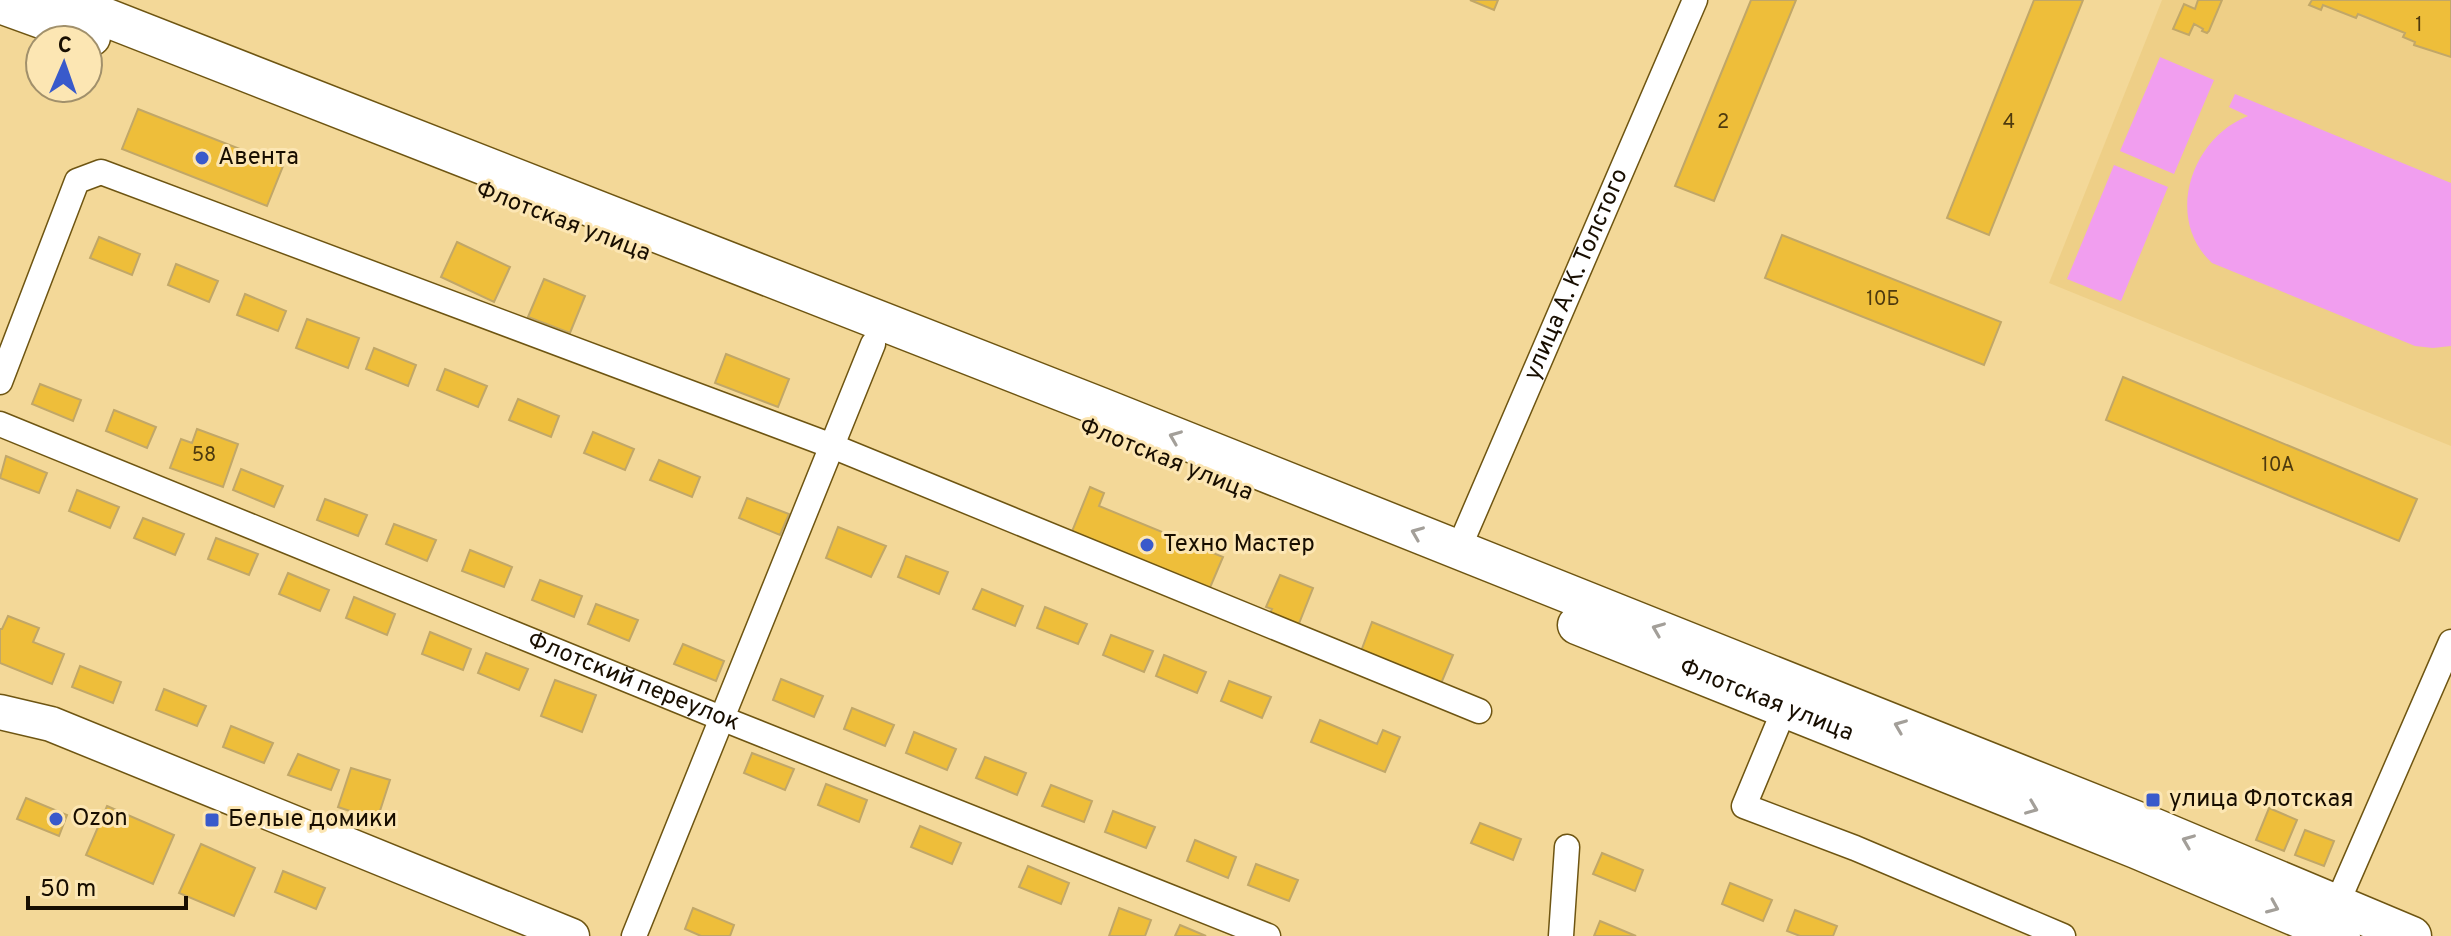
<svg xmlns="http://www.w3.org/2000/svg" width="2451" height="936" viewBox="0 0 2451 936" font-family="Overpass,sans-serif">
	<rect width="100%" height="100%" fill="#f3d898"/>
	<path fill="#eecf87" d="M 2162,0 L 2451,0 L 2451,446 L 2049,283 Z"/>
	<path fill="#f19eef" d="M 2160,57 L 2214,80 L 2174,174 L 2120,151 Z
		M 2235,94 L 2451,183 L 2451,346 L 2433,348 L 2415,346 L 2212,263 C 2164,219 2191,138 2248,116 L 2229,107 Z
		M 2114,165 L 2168,187 L 2121,301 L 2067,279 Z"/>
	<path fill="#eebe3a" stroke="#c1a768" stroke-width="2" d="M 1470,0 L 1498,0 L 1494,10 Z
		M 1751,0 L 1796,0 L 1714,201 L 1675,186 Z
		M 2034,0 L 2083,0 L 1989,235 L 1947,218 Z
		M 2198,0 L 2222,0 L 2209,31 L 2207,33 L 2202,31 L 2203,29 L 2194,24 L 2189,35 L 2173,29 L 2184,4 L 2195,9 Z
		M 2312,0 L 2451,0 L 2451,57 L 2414,45 L 2415,42 L 2403,37 L 2405,33 L 2358,14 L 2356,18 L 2323,5 L 2321,10 L 2309,5 Z
		M 138,109 L 283,166 L 267,206 L 122,149 Z
		M 1782,235 L 2001,322 L 1984,365 L 1765,278 Z
		M 99,237 L 140,254 L 132,275 L 90,258 Z
		M 457,242 L 510,267 L 494,302 L 441,277 Z
		M 176,264 L 218,281 L 209,302 L 168,285 Z
		M 544,279 L 585,296 L 570,333 L 528,317 Z
		M 245,294 L 286,311 L 278,331 L 237,315 Z
		M 307,319 L 359,338 L 348,368 L 296,348 Z
		M 374,348 L 416,365 L 408,386 L 366,369 Z
		M 726,354 L 789,379 L 778,407 L 715,383 Z
		M 445,369 L 487,386 L 478,407 L 437,390 Z
		M 2123,377 L 2417,499 L 2399,541 L 2106,420 Z
		M 40,384 L 81,400 L 73,421 L 32,404 Z
		M 518,399 L 559,416 L 551,437 L 509,420 Z
		M 114,410 L 156,427 L 147,448 L 106,431 Z
		M 197,429 L 238,444 L 223,487 L 170,468 L 181,439 L 192,443 Z
		M 593,432 L 634,449 L 625,470 L 584,453 Z
		M 6,456 L 47,473 L 39,493 L 0,478 Z
		M 659,460 L 700,477 L 692,497 L 650,480 Z
		M 241,469 L 283,486 L 274,507 L 233,490 Z
		M 1090,487 L 1104,493 L 1099,506 L 1223,557 L 1209,590 L 1071,534 Z
		M 77,490 L 119,507 L 110,528 L 69,511 Z
		M 747,498 L 789,514 L 780,535 L 739,518 Z
		M 325,499 L 367,515 L 358,536 L 317,520 Z
		M 143,518 L 184,534 L 175,555 L 134,538 Z
		M 394,524 L 436,540 L 427,561 L 386,544 Z
		M 838,527 L 886,546 L 871,577 L 826,558 Z
		M 216,538 L 258,554 L 249,575 L 208,559 Z
		M 470,550 L 512,567 L 504,587 L 462,571 Z
		M 906,556 L 948,572 L 939,594 L 898,577 Z
		M 288,573 L 329,590 L 320,611 L 279,594 Z
		M 1280,575 L 1313,588 L 1298,626 L 1269,614 L 1272,609 L 1266,607 Z
		M 540,580 L 582,596 L 574,617 L 532,600 Z
		M 982,589 L 1023,606 L 1015,626 L 973,609 Z
		M 354,597 L 395,614 L 387,635 L 346,618 Z
		M 596,604 L 638,620 L 629,641 L 588,624 Z
		M 1045,607 L 1087,624 L 1078,644 L 1037,628 Z
		M 8,616 L 39,628 L 33,642 L 64,654 L 52,684 L 0,663 L 0,629 L 2,629 Z
		M 1372,622 L 1453,655 L 1440,686 L 1360,654 Z
		M 430,632 L 471,649 L 463,670 L 422,654 Z
		M 1111,635 L 1153,651 L 1144,672 L 1103,655 Z
		M 683,644 L 724,661 L 716,681 L 674,664 Z
		M 486,653 L 528,669 L 519,690 L 478,673 Z
		M 1164,655 L 1206,672 L 1197,693 L 1156,676 Z
		M 80,666 L 121,682 L 113,703 L 72,687 Z
		M 781,679 L 823,696 L 814,717 L 773,700 Z
		M 555,680 L 596,695 L 582,732 L 541,716 Z
		M 1229,681 L 1271,697 L 1262,718 L 1221,701 Z
		M 164,689 L 206,706 L 197,726 L 156,710 Z
		M 852,708 L 894,725 L 885,746 L 844,729 Z
		M 1320,720 L 1377,744 L 1383,730 L 1400,737 L 1385,772 L 1311,742 Z
		M 231,726 L 273,743 L 264,763 L 223,747 Z
		M 914,732 L 956,749 L 947,770 L 906,753 Z
		M 752,753 L 794,769 L 785,790 L 744,773 Z
		M 298,754 L 339,770 L 331,790 L 288,775 Z
		M 985,757 L 1026,773 L 1017,795 L 976,778 Z
		M 351,768 L 390,780 L 377,820 L 338,807 Z
		M 826,784 L 867,800 L 859,822 L 818,805 Z
		M 1051,785 L 1092,801 L 1084,822 L 1042,806 Z
		M 26,798 L 67,815 L 59,836 L 17,819 Z
		M 107,806 L 174,835 L 153,884 L 86,855 Z
		M 2269,808 L 2297,820 L 2284,851 L 2256,840 Z
		M 1113,811 L 1155,827 L 1146,848 L 1105,832 Z
		M 1480,823 L 1521,839 L 1513,860 L 1471,843 Z
		M 920,826 L 961,843 L 952,864 L 911,847 Z
		M 2305,830 L 2334,841 L 2324,866 L 2295,855 Z
		M 1195,840 L 1236,857 L 1228,878 L 1187,861 Z
		M 201,844 L 255,868 L 234,916 L 179,893 Z
		M 1602,853 L 1643,870 L 1635,891 L 1593,874 Z
		M 1256,864 L 1298,880 L 1289,901 L 1248,885 Z
		M 1028,866 L 1069,883 L 1061,904 L 1019,887 Z
		M 283,871 L 325,888 L 316,909 L 275,892 Z
		M 1730,883 L 1772,900 L 1763,921 L 1722,904 Z
		M 693,908 L 734,925 L 730,936 L 701,936 L 685,929 Z
		M 1119,908 L 1151,920 L 1145,936 L 1109,936 Z
		M 1795,910 L 1837,926 L 1833,936 L 1800,936 L 1787,931 Z
		M 1600,921 L 1636,936 L 1594,936 Z
		M 1180,925 L 1206,936 L 1175,936 Z"/>
	<g fill="none" stroke-linecap="round" stroke-linejoin="round">
		<defs>
			<g id="street">
				<path d="M 0,382 L 77,181 L 101,172 L 832,446 L 1479,711"/>
				<path id="s1" d="M 0,424 L 721,718 L 1268,936"/>
				<path id="s2" d="M 1458,550 L 1695,0"/>
				<path d="M 1784,710 L 1744,806 L 1855,848 L 2063,936"/>
				<path d="M 2332,915 L 2451,642"/>
				<path d="M 634,936 L 873,344"/>
				<path d="M 1561,936 L 1567,847"/>
			</g>
			<path id="secondary" d="M 0,712 L 51,724 L 572,936"/>
			<g id="primary">
				<path d="M 61,0 L 1101,407 L 2155,828 L 2412,936"/>
				<path d="M 0,4 L 91,37"/>
				<path id="s3" d="M 1577,625 L 2136,849 L 2341,936"/>
			</g>
		</defs>
		<use href="#street" stroke="#6e5512" stroke-width="27"/>
		<use href="#secondary" stroke="#6e5512" stroke-width="37"/>
		<use href="#primary" stroke="#6e5512" stroke-width="41"/>
		<use href="#street" stroke="#fff" stroke-width="24"/>
		<use href="#secondary" stroke="#fff" stroke-width="34"/>
		<use href="#primary" stroke="#fff" stroke-width="38"/>
	</g>
	<defs><path id="oneway-chevron" d="M-2-3.5L2.5 0L-2 3.5" fill="none" stroke-width="1.6" stroke-linecap="round" stroke-linejoin="round" transform="scale(2)"/></defs>
	<g stroke="#a39f99">
		<use href="#oneway-chevron" transform="translate(1175 437) rotate(-158)"/>
		<use href="#oneway-chevron" transform="translate(1417 533) rotate(-158)"/>
		<use href="#oneway-chevron" transform="translate(1658 629) rotate(-158)"/>
		<use href="#oneway-chevron" transform="translate(1900 726) rotate(-158)"/>
		<use href="#oneway-chevron" transform="translate(2032 808) rotate(22)"/>
		<use href="#oneway-chevron" transform="translate(2188 841) rotate(-158)"/>
		<use href="#oneway-chevron" transform="translate(2273 907) rotate(23)"/>
	</g>
	<g fill="#395acb" stroke="#fce6b3" stroke-width="3">
		<circle cx="202" cy="158" r="8"/>
		<circle cx="1147" cy="545" r="8"/>
		<rect x="2145" y="792" width="16" height="16" rx="4"/>
		<circle cx="56" cy="819" r="8"/>
		<rect x="204" y="812" width="16" height="16" rx="4"/>
	</g>
	<g text-anchor="middle" dominant-baseline="central" stroke-width="6" stroke-linejoin="round" paint-order="stroke">
		<g font-size="20" fill="#4e3a0e">
			<text x="2419" y="26">1</text>
			<text x="1723" y="123">2</text>
			<text x="2009" y="123">4</text>
			<text x="1883" y="300">10Б</text>
			<text x="204" y="456">58</text>
			<text x="2278" y="466">10А</text>
		</g>
		<g font-size="24" fill="#180e00" stroke="#fce6b3" text-anchor="start">
			<text x="218" y="158">Авента</text>
			<text x="1163" y="545">Техно Мастер</text>
			<text x="2169" y="800">улица Флотская</text>
			<text x="72" y="819">Ozon</text>
			<text x="228" y="820">Белые домики</text>
		</g>
		<g font-size="24" fill="#180e00" stroke="#fce6b3">
			<text transform="translate(563 222) rotate(21)">Флотская улица</text>
			<text stroke="none"><textPath href="#s2" startOffset="300">улица А. К. Толстого</textPath></text>
			<text transform="translate(1166 460) rotate(22)">Флотская улица</text>
			<text stroke="none"><textPath href="#s1" startOffset="684">Флотский переулок</textPath></text>
			<text stroke="none"><textPath href="#s3" startOffset="204">Флотская улица</textPath></text>
		</g>
	</g>
	<g transform="translate(64 64) rotate(2)"><circle r="38" fill="#fce6b3" stroke="#a1906b" stroke-width="2"/>
	<path d="M0-6L14 30L0 20L-14 30Z" fill="#395acb"/>
	<text y="-12" font-size="22" font-weight="bold" text-anchor="middle" fill="#180e00">С</text>
	</g>
	<path d="M28 896v12h158v-12" fill="none" stroke="#180e00" stroke-width="4"/>
	<text x="40" y="896" font-size="24" fill="#180e00" stroke="#fce6b3" stroke-width="6" paint-order="stroke">50 m</text>
</svg>
